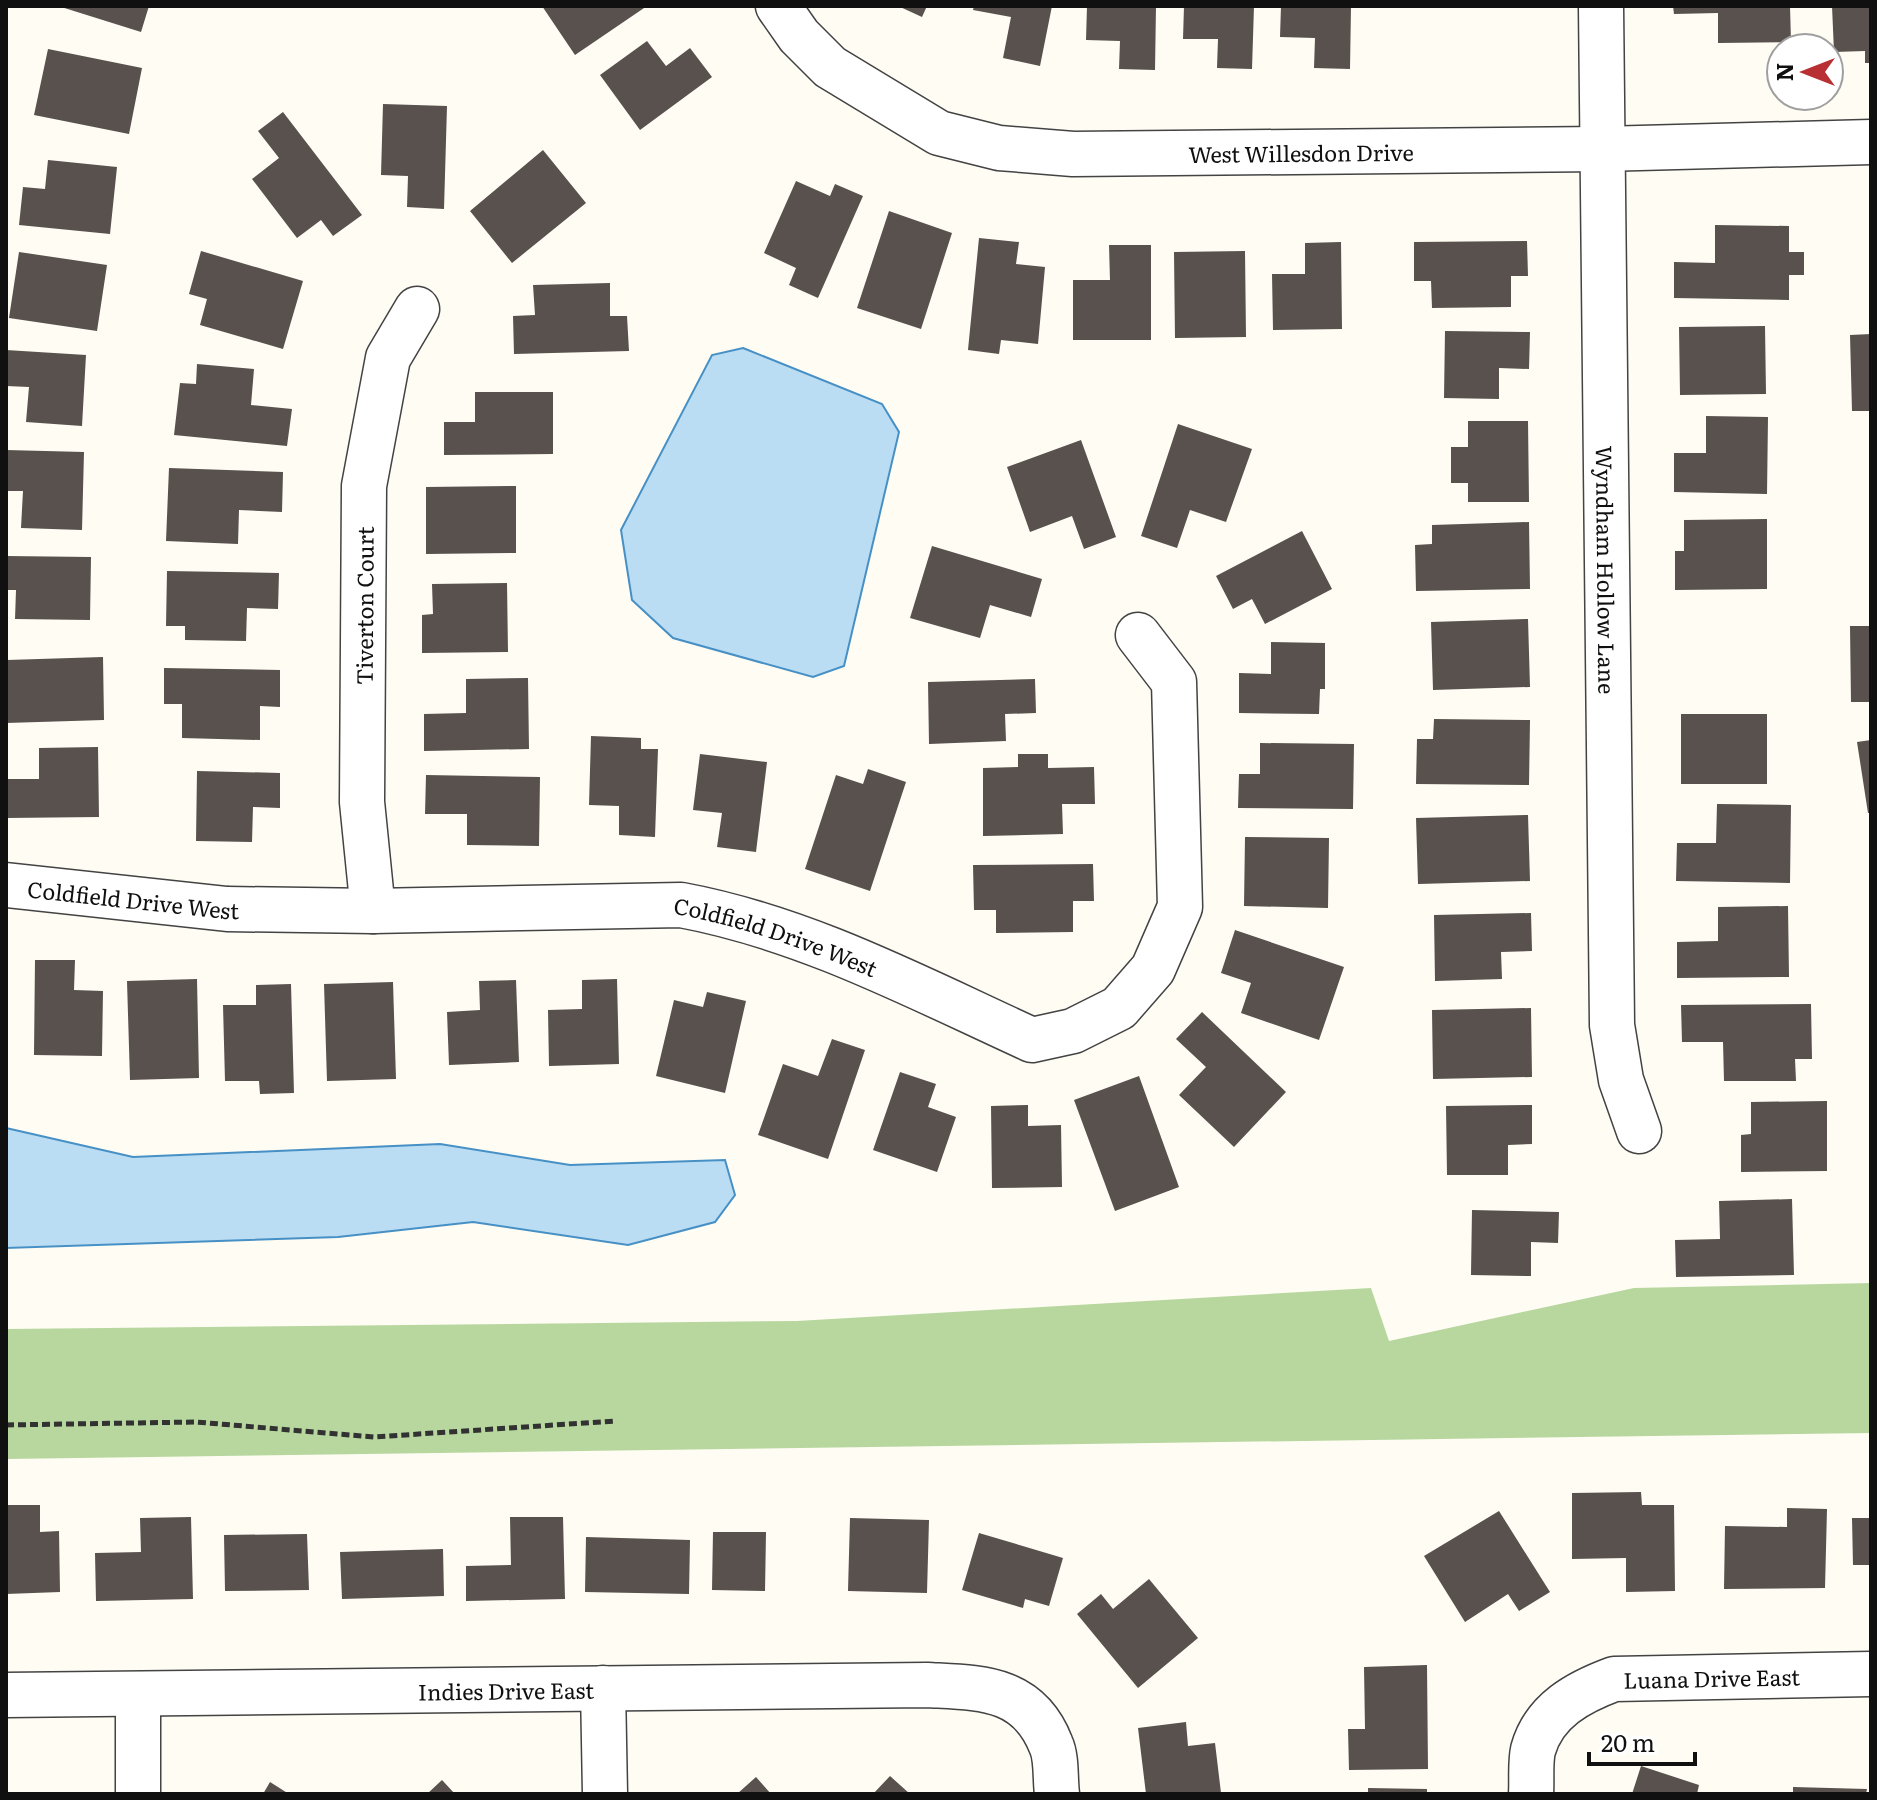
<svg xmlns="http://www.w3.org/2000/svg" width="1877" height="1800" viewBox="0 0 1877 1800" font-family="Literata,serif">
	<rect width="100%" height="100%" fill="#fefcf3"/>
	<path fill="#b7d79e" d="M 1871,1283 L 1871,1433 L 6,1459 L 6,1329 L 797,1321 L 1371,1288 L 1389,1341 L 1634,1288 Z"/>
	<path fill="#bbddf3" stroke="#4690c5" stroke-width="2" d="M 743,348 L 882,404 L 899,432 L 844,666 L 813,677 L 673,638 L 632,600 L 621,530 L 712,355 Z
		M 6,1128 L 133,1157 L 440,1144 L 570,1165 L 725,1160 L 735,1195 L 715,1222 L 628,1245 L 473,1222 L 338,1237 L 6,1248 Z"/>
	<path fill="#58514d" d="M 58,6 L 149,6 L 141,32 Z
		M 542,6 L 647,6 L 575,55 Z
		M 898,6 L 927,6 L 922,17 Z
		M 974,6 L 1052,6 L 1040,66 L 1003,58 L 1011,17 L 973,10 Z
		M 1087,6 L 1156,6 L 1155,70 L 1119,69 L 1120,41 L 1086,40 Z
		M 1184,6 L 1254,6 L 1252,69 L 1217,68 L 1218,39 L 1183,39 Z
		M 1281,6 L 1351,6 L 1350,69 L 1314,68 L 1315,38 L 1280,37 Z
		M 1673,6 L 1790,6 L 1791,42 L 1718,43 L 1718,13 L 1674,14 Z
		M 1832,6 L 1871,6 L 1871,63 L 1865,63 L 1865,51 L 1834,52 Z
		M 647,41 L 666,66 L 690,48 L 712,77 L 640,130 L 600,75 Z
		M 48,49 L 142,68 L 129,134 L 34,115 Z
		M 383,104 L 447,106 L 444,209 L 407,207 L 408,176 L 381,175 Z
		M 283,112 L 362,215 L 333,236 L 321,220 L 297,238 L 252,179 L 279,158 L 258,131 Z
		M 543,150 L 586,203 L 512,263 L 470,211 Z
		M 48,160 L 117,167 L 110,234 L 19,225 L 23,187 L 45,189 Z
		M 796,181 L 830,196 L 835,184 L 863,196 L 818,298 L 789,285 L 796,268 L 764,253 Z
		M 889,211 L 952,233 L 921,329 L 857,308 Z
		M 1715,225 L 1789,226 L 1789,252 L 1804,252 L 1804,275 L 1789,275 L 1789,300 L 1674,298 L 1674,262 L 1715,263 Z
		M 979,238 L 1019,242 L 1016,264 L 1045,267 L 1038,344 L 1001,340 L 999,354 L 968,350 Z
		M 1527,241 L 1528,276 L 1511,276 L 1511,307 L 1432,308 L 1431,281 L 1414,281 L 1414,242 Z
		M 1341,242 L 1342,329 L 1273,330 L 1272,274 L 1305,274 L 1305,243 Z
		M 1109,245 L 1151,245 L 1151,340 L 1073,340 L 1073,280 L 1110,280 Z
		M 201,251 L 303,281 L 283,349 L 200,325 L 207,299 L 189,294 Z
		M 1245,251 L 1246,337 L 1175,338 L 1174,252 Z
		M 19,252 L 107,265 L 97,331 L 9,318 Z
		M 610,283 L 610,316 L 627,316 L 629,351 L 514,354 L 513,316 L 535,315 L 533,285 Z
		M 1765,326 L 1766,394 L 1680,395 L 1679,327 Z
		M 1445,331 L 1530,332 L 1529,369 L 1499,368 L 1499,399 L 1444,398 Z
		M 1871,334 L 1871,411 L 1852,411 L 1850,335 Z
		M 6,350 L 86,355 L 82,426 L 26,422 L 29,387 L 6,386 Z
		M 197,364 L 254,369 L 251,405 L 292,409 L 287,446 L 174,435 L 180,383 L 196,384 Z
		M 475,392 L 553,392 L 553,454 L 444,455 L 444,422 L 475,422 Z
		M 1706,416 L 1768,417 L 1767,494 L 1674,492 L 1674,453 L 1706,453 Z
		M 1468,421 L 1528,421 L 1529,502 L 1468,502 L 1468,483 L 1451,483 L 1451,447 L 1468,447 Z
		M 1178,424 L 1252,449 L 1226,522 L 1190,510 L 1177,548 L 1141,536 Z
		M 1081,440 L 1116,537 L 1084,549 L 1072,516 L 1030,532 L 1007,467 Z
		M 6,450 L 84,452 L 82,530 L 21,528 L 23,491 L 6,491 Z
		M 169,468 L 283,472 L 282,512 L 239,510 L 238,544 L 166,541 Z
		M 516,486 L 516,553 L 426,554 L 426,487 Z
		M 1767,519 L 1767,589 L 1675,590 L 1675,551 L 1684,551 L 1684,520 Z
		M 1529,522 L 1530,589 L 1416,591 L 1415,545 L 1432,544 L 1432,525 Z
		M 1302,531 L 1332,589 L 1265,624 L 1252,599 L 1233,609 L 1216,576 Z
		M 932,546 L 1042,579 L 1031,617 L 990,605 L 980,638 L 910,618 Z
		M 6,556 L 91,557 L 90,620 L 15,619 L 16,590 L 6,590 Z
		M 167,571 L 279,573 L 278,609 L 247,608 L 246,641 L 185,640 L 185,626 L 166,626 Z
		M 507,583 L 508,652 L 422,653 L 422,615 L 433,614 L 432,584 Z
		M 1528,619 L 1530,687 L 1433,690 L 1431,622 Z
		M 1850,626 L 1871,626 L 1871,702 L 1851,702 Z
		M 1271,642 L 1325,643 L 1325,689 L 1320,689 L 1319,714 L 1239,713 L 1239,673 L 1271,674 Z
		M 103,657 L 104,720 L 6,723 L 7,660 Z
		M 164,668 L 280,670 L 280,707 L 260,706 L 260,740 L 182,738 L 182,704 L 164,704 Z
		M 528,678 L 529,749 L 424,751 L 424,714 L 466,713 L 466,679 Z
		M 1035,679 L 1036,713 L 1005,714 L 1006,741 L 929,744 L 928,682 Z
		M 1681,714 L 1767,714 L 1767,784 L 1681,784 Z
		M 1434,719 L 1530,720 L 1529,785 L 1416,784 L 1417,739 L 1433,739 Z
		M 591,736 L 641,738 L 641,749 L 658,749 L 655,837 L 619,835 L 619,806 L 589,805 Z
		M 1871,740 L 1871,813 L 1868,813 L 1857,742 Z
		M 1260,743 L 1354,744 L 1353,809 L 1238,808 L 1239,774 L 1260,774 Z
		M 98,747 L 99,817 L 6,818 L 6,779 L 39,779 L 39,748 Z
		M 700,754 L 767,762 L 756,852 L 717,847 L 722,813 L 693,810 Z
		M 1018,754 L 1048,754 L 1048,768 L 1094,767 L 1095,804 L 1062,804 L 1063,834 L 983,836 L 983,768 L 1018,767 Z
		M 868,769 L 906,782 L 870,891 L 805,869 L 836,775 L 863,784 Z
		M 197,771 L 280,773 L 280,808 L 253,807 L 252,842 L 196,841 Z
		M 426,775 L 540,777 L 539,846 L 467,845 L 467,814 L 425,814 Z
		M 1717,804 L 1791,805 L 1790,883 L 1676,881 L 1677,843 L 1716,843 Z
		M 1528,815 L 1530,881 L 1418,884 L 1416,818 Z
		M 1245,837 L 1329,838 L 1328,908 L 1244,906 Z
		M 1093,864 L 1094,901 L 1073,901 L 1073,932 L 996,933 L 996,910 L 974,910 L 973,865 Z
		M 1788,906 L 1789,977 L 1677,978 L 1677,942 L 1718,941 L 1718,907 Z
		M 1531,913 L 1532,951 L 1501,952 L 1502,979 L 1435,981 L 1434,915 Z
		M 1235,930 L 1344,967 L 1319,1040 L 1241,1013 L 1251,983 L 1221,973 Z
		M 35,960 L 75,960 L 74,990 L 103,991 L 102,1056 L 34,1055 Z
		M 197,979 L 199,1078 L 130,1080 L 127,981 Z
		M 617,979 L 619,1064 L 549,1066 L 548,1010 L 582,1009 L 582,980 Z
		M 516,980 L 519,1062 L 449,1065 L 447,1012 L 480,1010 L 479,981 Z
		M 393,982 L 396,1079 L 327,1081 L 324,984 Z
		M 291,984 L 294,1093 L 260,1094 L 259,1081 L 225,1081 L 223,1005 L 256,1005 L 256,985 Z
		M 707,992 L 746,1001 L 725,1093 L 656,1076 L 674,1000 L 703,1007 Z
		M 1811,1004 L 1812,1059 L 1795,1059 L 1796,1081 L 1724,1081 L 1723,1042 L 1682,1042 L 1681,1005 Z
		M 1531,1008 L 1532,1077 L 1433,1079 L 1432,1010 Z
		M 1202,1012 L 1286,1092 L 1234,1147 L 1179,1095 L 1206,1067 L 1176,1039 Z
		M 832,1039 L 865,1050 L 828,1159 L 758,1135 L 783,1064 L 818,1076 Z
		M 900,1072 L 936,1084 L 928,1107 L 956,1117 L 937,1172 L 873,1150 Z
		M 1139,1076 L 1179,1187 L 1115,1211 L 1074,1100 Z
		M 1827,1101 L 1827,1171 L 1741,1172 L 1741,1135 L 1751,1134 L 1751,1102 Z
		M 1028,1105 L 1028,1126 L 1061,1125 L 1062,1187 L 992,1188 L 991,1106 Z
		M 1532,1105 L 1532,1144 L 1508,1145 L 1508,1175 L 1447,1175 L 1446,1106 Z
		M 1792,1199 L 1794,1275 L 1676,1277 L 1675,1240 L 1720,1239 L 1719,1201 Z
		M 1472,1210 L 1559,1212 L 1558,1243 L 1531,1242 L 1531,1276 L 1471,1275 Z
		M 1641,1492 L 1642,1505 L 1674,1505 L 1675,1591 L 1626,1592 L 1626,1558 L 1572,1559 L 1572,1493 Z
		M 6,1505 L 40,1505 L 40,1532 L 59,1531 L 60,1592 L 6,1594 Z
		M 1787,1508 L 1827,1509 L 1825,1588 L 1724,1589 L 1725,1526 L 1787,1527 Z
		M 1499,1511 L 1550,1592 L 1519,1611 L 1508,1594 L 1465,1622 L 1424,1556 Z
		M 191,1517 L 193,1599 L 96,1601 L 95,1553 L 141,1552 L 140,1518 Z
		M 510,1517 L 563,1517 L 565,1599 L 466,1601 L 466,1566 L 511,1565 Z
		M 850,1518 L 929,1520 L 927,1593 L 848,1591 Z
		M 1852,1518 L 1871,1518 L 1871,1565 L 1853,1565 Z
		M 713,1532 L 766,1532 L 765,1591 L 712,1590 Z
		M 979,1533 L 1063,1558 L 1049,1606 L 1025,1599 L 1023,1608 L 962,1590 Z
		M 307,1534 L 309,1590 L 225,1591 L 224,1535 Z
		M 586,1537 L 690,1540 L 689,1594 L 585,1592 Z
		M 443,1549 L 444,1596 L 342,1599 L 340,1552 Z
		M 1149,1579 L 1198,1638 L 1138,1688 L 1077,1614 L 1101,1594 L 1113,1609 Z
		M 1427,1665 L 1428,1769 L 1349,1770 L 1348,1729 L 1365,1729 L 1364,1667 Z
		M 1186,1722 L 1188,1746 L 1215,1743 L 1221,1793 L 1146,1794 L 1138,1728 Z
		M 1641,1766 L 1699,1785 L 1697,1794 L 1632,1794 Z
		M 890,1776 L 910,1794 L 873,1794 Z
		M 756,1777 L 771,1794 L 737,1794 Z
		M 442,1780 L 455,1794 L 427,1794 Z
		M 270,1782 L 289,1794 L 263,1794 Z
		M 1793,1787 L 1867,1789 L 1866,1794 L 1793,1794 Z
		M 1368,1788 L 1427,1789 L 1427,1794 L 1368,1794 Z"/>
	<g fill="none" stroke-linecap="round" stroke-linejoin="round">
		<defs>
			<g id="minor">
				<path id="s1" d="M 778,6 L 799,36 L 830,67 L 939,133 L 999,148 L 1073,154 L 1602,149 L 1871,142"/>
				<path id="s2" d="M 1601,6 L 1612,1025 L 1621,1080 L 1639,1131"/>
				<path id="s3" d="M 6,885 L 227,909 L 373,911 L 681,905 C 805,928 918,988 1032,1040 L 1073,1031 L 1119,1008 L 1153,969 L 1180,907 L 1174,682 L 1138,635"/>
				<path id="s4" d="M 373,911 L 362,802 L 364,486 L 388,358 L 417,309"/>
				<path d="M 603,1688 L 605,1794"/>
				<path id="s5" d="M 6,1695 L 927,1685 C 980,1688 1028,1686 1051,1745 C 1057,1758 1055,1779 1057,1794"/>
				<path d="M 138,1794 L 138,1696"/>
				<path id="s6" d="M 1531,1794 C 1532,1780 1530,1763 1533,1750 C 1544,1710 1579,1692 1614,1679 L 1871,1674"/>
			</g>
		</defs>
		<use href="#minor" stroke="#434343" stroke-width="47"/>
		<path stroke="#323232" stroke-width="5" stroke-dasharray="8 4" stroke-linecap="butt" d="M 6,1425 L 196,1422 L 374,1437 L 615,1421"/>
		<use href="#minor" stroke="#fff" stroke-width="44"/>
	</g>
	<g text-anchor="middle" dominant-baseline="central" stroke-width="8" stroke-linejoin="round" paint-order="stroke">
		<g font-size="22" fill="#101010" stroke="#fff">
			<text stroke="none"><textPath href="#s1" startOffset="572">West Willesdon Drive</textPath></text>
			<text stroke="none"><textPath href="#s2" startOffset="564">Wyndham Hollow Lane</textPath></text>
			<text stroke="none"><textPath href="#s4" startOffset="306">Tiverton Court</textPath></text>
			<text stroke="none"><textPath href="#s3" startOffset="128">Coldfield Drive West</textPath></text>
			<text stroke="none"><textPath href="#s3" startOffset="776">Coldfield Drive West</textPath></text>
			<text stroke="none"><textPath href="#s6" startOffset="254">Luana Drive East</textPath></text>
			<text stroke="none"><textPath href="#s5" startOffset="500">Indies Drive East</textPath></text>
		</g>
	</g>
	<rect width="1877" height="1800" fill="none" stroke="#101010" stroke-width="16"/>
	<g transform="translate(1805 72) rotate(270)"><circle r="38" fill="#ffffff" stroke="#9f9f9f" stroke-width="2"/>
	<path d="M0-6L14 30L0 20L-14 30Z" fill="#b83033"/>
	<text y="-12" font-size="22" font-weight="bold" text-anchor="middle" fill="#101010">N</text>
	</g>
	<path d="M1589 1752v12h106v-12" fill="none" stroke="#101010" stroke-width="4"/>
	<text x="1601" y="1752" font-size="24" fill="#101010" stroke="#ffffff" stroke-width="6" paint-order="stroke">20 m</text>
</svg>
